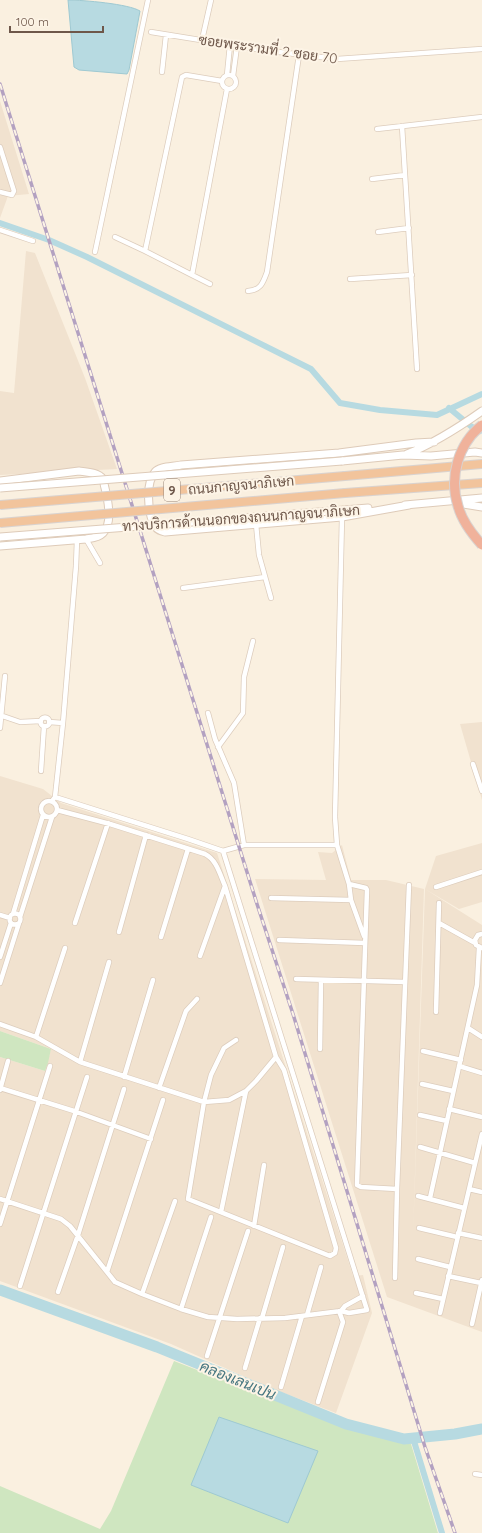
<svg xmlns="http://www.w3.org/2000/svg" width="482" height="1533" viewBox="0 0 482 1533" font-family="Quicksand,Sarabun,sans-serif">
	<rect width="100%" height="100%" fill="#faf0e0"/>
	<path fill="#f1e2cf" d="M 0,101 L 29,194 L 8,196 L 0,218 Z
		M 26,251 L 35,253 L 85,378 L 117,469 L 0,475 L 0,391 L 14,393 Z
		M 482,722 L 482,800 L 460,724 Z
		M 0,776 L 43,789 L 61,803 L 217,853 L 353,1276 L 363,1275 L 372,1313 L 336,1413 L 268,1387 L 171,1344 L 0,1281 L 0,1057 L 45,1071 L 51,1049 L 0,1031 Z
		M 482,843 L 482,902 L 459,909 L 425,889 L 436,856 Z
		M 342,845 L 351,880 L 386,880 L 424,889 L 413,1237 L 425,889 L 482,925 L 482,1332 L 387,1297 L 255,879 L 326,880 L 318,852 L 332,853 Z"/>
	<path fill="#cfe6c0" d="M 0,1031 L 51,1049 L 48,1063 L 45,1071 L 0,1057 Z
		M 174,1361 L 321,1418 L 366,1434 L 411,1444 L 438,1533 L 0,1533 L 0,1486 L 100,1529 L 111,1511 Z"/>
	<path fill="#b7dae1" stroke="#9ec9d2" d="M 68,0 C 83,0 129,4 140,11 L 129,70 L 127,74 L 79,70 L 74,67 Z
		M 219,1417 L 318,1451 L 288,1523 L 191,1485 Z"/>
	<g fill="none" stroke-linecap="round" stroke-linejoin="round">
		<path stroke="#b7dae1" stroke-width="6" d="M 0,223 L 49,240 L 87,257 L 311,369 L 340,403 L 380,410 L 437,415 L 482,394
			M 449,408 L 472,427 L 480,431
			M 413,1438 L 442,1533"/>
		<path stroke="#b7dae1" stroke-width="11" d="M 0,1290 L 157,1347 L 346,1424 L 404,1439 L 455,1434 L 482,1429"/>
		<defs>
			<path id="minor" d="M 151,32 L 262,50 L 337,59 L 482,49
				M 202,40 L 211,0
				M 162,72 L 166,35
				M222 82a7 7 0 1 1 14 0a7 7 0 1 1-14 0Z
				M 227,75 L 230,45
				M 233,76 L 237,46
				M 222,81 L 186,75 L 182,77 L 145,251 L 192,275 L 227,89
				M 402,126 L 417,369
				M 377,129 L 482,117
				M 0,147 L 14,191 L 12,195 L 0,192
				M 372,179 L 405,175
				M 0,230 L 33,241
				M 378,232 L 409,228
				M 115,237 L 145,251
				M 95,252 L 148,0
				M 192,275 L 210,284
				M 350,279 L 412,275
				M 248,291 C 261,290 263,283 267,272 L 299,55
				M 256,524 L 259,555 L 271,598
				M 86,539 L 100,563
				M 183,588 L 265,577
				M 208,713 L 215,739 L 234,783 L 244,845
				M 0,715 L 20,722 L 41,721
				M40.5 722a4.5 4.5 0 1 1 9 0a4.5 4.5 0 1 1-9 0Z
				M 49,722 L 63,723
				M 0,728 L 5,676
				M 218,747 L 243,713 L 244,677 L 253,641
				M 473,764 L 482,791
				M 41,771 L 44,726
				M41 809a8 8 0 1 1 16 0a8 8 0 1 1-16 0Z
				M 52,801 L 55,797 L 63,723 L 76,566 L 77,540
				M 57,810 L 110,824 L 205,854 C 217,860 220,875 225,886 L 276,1057 L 284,1070 L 336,1248 L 335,1253 L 330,1256 L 188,1199 L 204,1102 L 211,1075 L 224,1048 L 236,1040
				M 337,845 L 349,884 L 351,900 L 364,936
				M 223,851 L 244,845 L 337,845 L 335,817 L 342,517
				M 349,884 L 366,888 L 367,890 L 357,1185 L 361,1187 L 397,1189
				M 436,887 L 482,872
				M 271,898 L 351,900
				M9.5 919a5.5 5.5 0 1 1 11 0a5.5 5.5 0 1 1-11 0Z
				M 13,914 L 43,815
				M 0,915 L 10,918
				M 20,917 L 52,817
				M 75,923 L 108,823
				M 439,923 L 475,943
				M 119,932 L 146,835
				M 482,934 L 478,935 L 475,940 L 476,945 L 482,948
				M 161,937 L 188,849
				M 279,940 L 365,943
				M 200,956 L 225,886
				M 0,957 L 11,923
				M 296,979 L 405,982
				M 0,983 L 19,923
				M 436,1012 L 439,903
				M 0,1024 L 36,1037 L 80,1062 L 204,1102 L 229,1100 L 246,1091 L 256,1081 L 276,1057
				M 468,1028 L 482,1037
				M 36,1037 L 65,948
				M 320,1049 L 321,980
				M 423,1051 L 461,1060
				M 80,1062 L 109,962
				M 459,1066 L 482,1073
				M 124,1077 L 153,980
				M 422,1084 L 453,1091
				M 0,1088 L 74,1111 L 151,1139
				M 159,1088 L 186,1011 L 197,999
				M 0,1090 L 8,1061
				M 449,1109 L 482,1117
				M 420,1115 L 447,1121
				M 420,1147 L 475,1163
				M 469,1189 L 482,1192
				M 418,1196 L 464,1208
				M 430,1198 L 477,985 L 479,948
				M 0,1199 L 61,1219 L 70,1226 L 115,1282 L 142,1294 L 181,1309 L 208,1317 L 237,1319 L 285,1318 L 341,1311 L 349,1313 L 367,1310 L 223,851 L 188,839 L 55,797
				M 221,1212 L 246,1091
				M 0,1224 L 50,1066
				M 254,1226 L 264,1165
				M 419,1228 L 457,1237
				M 458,1233 L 482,1238
				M 418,1259 L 450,1267
				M 107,1272 L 163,1100
				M 448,1276 L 481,1283
				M 395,1278 L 397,1189 L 409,885
				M 20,1286 L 87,1077
				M 58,1292 L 78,1235 L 124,1089
				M 416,1293 L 443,1299
				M 142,1294 L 175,1201
				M 181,1309 L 211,1217
				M 341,1311 L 345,1306 L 363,1296
				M 440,1313 L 482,1134
				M 307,1315 L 321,1267
				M 262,1318 L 283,1247
				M 472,1324 L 482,1280
				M 207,1356 L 248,1231
				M 245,1368 L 260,1318
				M 281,1387 L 302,1316
				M 318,1402 L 343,1322 L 339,1311
				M 475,1474 L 482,1475"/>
			<path id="secondary" d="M 407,454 C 435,443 458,428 482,411
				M 342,461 L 403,455 L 431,456 L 475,452 L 482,453
				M 0,481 L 79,471 C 86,472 98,472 103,479 C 104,481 104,485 105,488 C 108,500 113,523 103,533 C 98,538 92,538 86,539 L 0,546
				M 457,503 L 482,507
				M 405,505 L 482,498
				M 409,505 L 342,517 L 165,532 C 161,531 157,530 155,526 C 148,515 145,483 155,472 C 160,466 173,467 181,465 L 339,453 L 416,443 L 434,442
				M 344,510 L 368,508"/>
			<path id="trunk" d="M 345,476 L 482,464
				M 345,493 L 482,483"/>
		</defs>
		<use href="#minor" stroke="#ddcdbd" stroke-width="6"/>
		<use href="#secondary" stroke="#decbb9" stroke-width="9"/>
		<use href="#trunk" stroke="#d9d3d0" stroke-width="10"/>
		<use href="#minor" stroke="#fff" stroke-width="4.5"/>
		<use href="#secondary" stroke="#fff" stroke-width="7"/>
		<use href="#trunk" stroke="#f2c49c" stroke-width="8"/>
		<defs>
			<path id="rail" d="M 0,84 L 257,904 L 293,1014 L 425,1447 L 455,1533"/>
		</defs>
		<use href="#rail" stroke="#b3a1c1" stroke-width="3.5"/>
		<use href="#rail" stroke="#fdf4e6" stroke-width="2" stroke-dasharray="6" stroke-linecap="butt"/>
		<defs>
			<path id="secondary-bridge" d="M 0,488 L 342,461
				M 0,537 L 344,510"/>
			<path id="trunk-bridge" d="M 0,505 L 345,476
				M 0,523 L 345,493"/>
			<path id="motorway-bridge" d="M 482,425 C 458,444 449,477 458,506 C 462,521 472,534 482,545"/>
		</defs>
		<use href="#secondary-bridge" stroke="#decbb9" stroke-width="9" stroke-linecap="butt"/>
		<use href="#trunk-bridge" stroke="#d9d3d0" stroke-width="10" stroke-linecap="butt"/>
		<use href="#motorway-bridge" stroke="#d9d3d0" stroke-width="11" stroke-linecap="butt"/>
		<use href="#secondary-bridge" stroke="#fff" stroke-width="7"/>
		<use href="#trunk-bridge" stroke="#f2c49c" stroke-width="8"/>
		<use href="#motorway-bridge" stroke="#f0b29b" stroke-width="9"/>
	</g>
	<g text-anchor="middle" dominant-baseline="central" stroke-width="4" stroke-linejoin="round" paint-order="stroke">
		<rect fill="#fdf4e6" stroke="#998679" stroke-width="1" x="164" y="479" width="16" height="22" rx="3"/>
		<g font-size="13" font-weight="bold" fill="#6e574a">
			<text x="172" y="490">9</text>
		</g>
		<g font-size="14" fill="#6e574a" stroke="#fdf4e6">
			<text transform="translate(268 49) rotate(8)">ซอยพระรามที่ 2 ซอย 70</text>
			<text transform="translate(241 485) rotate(-5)">ถนนกาญจนาภิเษก</text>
			<text transform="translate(241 518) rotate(-4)">ทางบริการด้านนอกของถนนกาญจนาภิเษก</text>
		</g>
		<g font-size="15" font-style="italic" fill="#467680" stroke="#fdf4e6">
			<text transform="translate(238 1380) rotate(22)">คลองเลนเปน</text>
		</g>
	</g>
	<path d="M10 26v6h93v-6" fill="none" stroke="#6e574a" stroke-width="2"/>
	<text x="16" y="26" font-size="12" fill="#6e574a" stroke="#fdf4e6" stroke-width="3" paint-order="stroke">100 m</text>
</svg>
